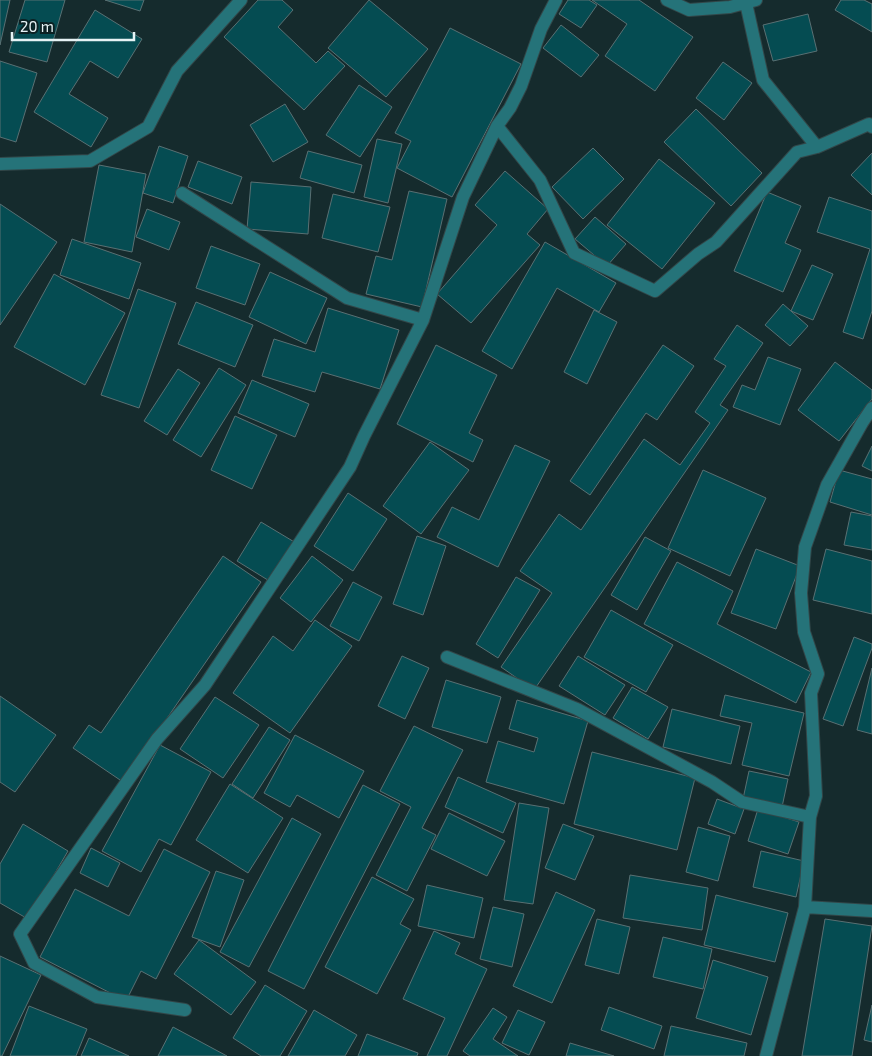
<svg xmlns="http://www.w3.org/2000/svg" width="872" height="1056" viewBox="0 0 872 1056" font-family="'Exo 2',sans-serif">
	<rect width="100%" height="100%" fill="#152b2d"/>
	<path fill="#054c52" stroke="#597073" d="M 0,0 L 10,0 L 0,45 Z
		M 25,0 L 65,0 L 47,62 L 9,52 Z
		M 105,0 L 144,0 L 140,11 Z
		M 258,0 L 282,0 L 293,10 L 278,27 L 316,63 L 328,51 L 345,66 L 304,110 L 224,37 Z
		M 369,0 L 428,49 L 386,97 L 328,48 Z
		M 568,0 L 589,0 L 597,5 L 581,28 L 559,14 Z
		M 592,0 L 639,0 L 693,37 L 655,91 L 605,56 L 627,24 Z
		M 841,0 L 864,0 L 872,4 L 872,32 L 835,10 Z
		M 95,10 L 142,39 L 118,78 L 90,61 L 69,94 L 108,118 L 91,147 L 34,112 Z
		M 808,14 L 817,51 L 773,61 L 763,25 Z
		M 561,25 L 599,55 L 581,77 L 543,48 Z
		M 450,28 L 521,64 L 452,197 L 397,168 L 411,141 L 395,133 Z
		M 0,61 L 37,73 L 16,142 L 0,137 Z
		M 723,62 L 752,83 L 724,120 L 696,98 Z
		M 359,85 L 392,107 L 360,157 L 326,135 Z
		M 285,104 L 308,142 L 273,162 L 250,125 Z
		M 696,109 L 762,173 L 731,206 L 664,142 Z
		M 377,139 L 402,144 L 388,203 L 364,197 Z
		M 159,146 L 188,156 L 173,203 L 143,193 Z
		M 593,148 L 624,179 L 583,219 L 552,187 Z
		M 308,151 L 362,165 L 354,193 L 300,178 Z
		M 872,153 L 872,195 L 851,175 Z
		M 659,159 L 715,203 L 662,269 L 607,225 Z
		M 198,161 L 242,177 L 232,204 L 188,187 Z
		M 99,165 L 146,174 L 132,252 L 84,242 Z
		M 505,171 L 548,209 L 527,234 L 540,245 L 471,323 L 437,294 L 497,225 L 475,205 Z
		M 251,182 L 311,187 L 308,234 L 247,229 Z
		M 409,191 L 447,199 L 422,307 L 366,294 L 376,256 L 392,260 Z
		M 767,192 L 801,206 L 785,243 L 801,250 L 783,292 L 734,271 Z
		M 333,194 L 390,207 L 378,252 L 322,238 Z
		M 829,197 L 872,211 L 872,311 L 863,339 L 843,332 L 870,249 L 817,232 Z
		M 0,204 L 57,242 L 0,325 Z
		M 147,209 L 180,222 L 169,250 L 136,237 Z
		M 595,217 L 626,244 L 607,266 L 575,239 Z
		M 72,239 L 141,263 L 129,299 L 60,275 Z
		M 545,242 L 616,283 L 599,312 L 557,288 L 512,369 L 482,351 Z
		M 211,246 L 260,264 L 245,305 L 196,288 Z
		M 812,265 L 833,274 L 813,320 L 791,311 Z
		M 270,272 L 327,298 L 306,344 L 249,317 Z
		M 54,274 L 125,313 L 85,385 L 14,347 Z
		M 138,289 L 176,303 L 139,408 L 101,395 Z
		M 196,302 L 253,325 L 235,367 L 178,344 Z
		M 783,304 L 808,326 L 790,346 L 765,325 Z
		M 328,308 L 399,330 L 380,389 L 322,372 L 315,392 L 262,376 L 274,339 L 315,352 Z
		M 594,310 L 617,322 L 587,384 L 564,372 Z
		M 737,325 L 763,343 L 720,405 L 728,410 L 534,690 L 501,667 L 552,593 L 520,571 L 559,514 L 581,530 L 644,439 L 680,465 L 710,423 L 695,412 L 726,366 L 714,359 Z
		M 436,345 L 497,375 L 469,433 L 483,440 L 473,462 L 397,424 Z
		M 663,345 L 694,366 L 657,420 L 646,413 L 590,495 L 570,481 Z
		M 768,357 L 801,369 L 780,425 L 733,407 L 742,385 L 755,390 Z
		M 835,362 L 872,390 L 872,399 L 839,441 L 798,410 Z
		M 219,368 L 246,385 L 201,457 L 173,440 Z
		M 178,369 L 200,383 L 167,435 L 144,421 Z
		M 252,380 L 309,404 L 295,437 L 238,413 Z
		M 235,416 L 277,435 L 252,489 L 211,470 Z
		M 430,442 L 469,470 L 421,534 L 383,506 Z
		M 515,445 L 550,461 L 498,567 L 437,537 L 452,507 L 479,520 Z
		M 872,446 L 872,471 L 862,466 Z
		M 703,470 L 766,498 L 730,576 L 668,548 Z
		M 839,470 L 872,479 L 872,515 L 830,502 Z
		M 348,493 L 387,519 L 353,571 L 314,546 Z
		M 851,512 L 872,516 L 872,550 L 844,545 Z
		M 261,522 L 296,543 L 271,582 L 237,561 Z
		M 417,536 L 446,546 L 423,615 L 393,604 Z
		M 645,537 L 671,551 L 637,610 L 611,595 Z
		M 756,549 L 800,566 L 776,629 L 731,613 Z
		M 826,549 L 872,561 L 872,614 L 813,600 Z
		M 223,556 L 261,582 L 123,782 L 73,748 L 89,725 L 101,733 Z
		M 312,556 L 343,580 L 311,622 L 280,598 Z
		M 677,562 L 733,591 L 717,624 L 811,672 L 796,703 L 644,624 Z
		M 516,577 L 540,590 L 498,658 L 476,644 Z
		M 353,582 L 382,597 L 359,641 L 330,626 Z
		M 611,610 L 673,645 L 646,692 L 584,657 Z
		M 315,620 L 352,646 L 290,733 L 233,693 L 273,636 L 293,651 Z
		M 854,637 L 872,644 L 872,648 L 843,726 L 823,719 Z
		M 402,656 L 429,668 L 405,719 L 378,706 Z
		M 578,656 L 625,685 L 605,715 L 559,686 Z
		M 872,668 L 872,734 L 857,730 Z
		M 446,680 L 501,697 L 487,743 L 432,727 Z
		M 632,687 L 668,707 L 648,739 L 613,718 Z
		M 725,695 L 804,713 L 789,776 L 742,765 L 752,723 L 720,716 Z
		M 0,696 L 56,735 L 15,792 L 0,782 Z
		M 215,697 L 259,725 L 223,778 L 180,749 Z
		M 517,700 L 588,721 L 564,804 L 486,782 L 498,741 L 534,752 L 538,738 L 509,729 Z
		M 672,709 L 740,726 L 731,764 L 663,747 Z
		M 414,726 L 463,750 L 422,828 L 436,835 L 407,891 L 376,875 L 411,807 L 380,791 Z
		M 269,727 L 290,740 L 253,798 L 232,784 Z
		M 295,735 L 364,771 L 339,818 L 297,795 L 290,807 L 264,793 Z
		M 160,745 L 211,772 L 171,845 L 159,839 L 141,872 L 102,851 Z
		M 592,752 L 695,778 L 677,850 L 574,824 Z
		M 749,771 L 788,779 L 782,807 L 743,799 Z
		M 458,777 L 516,803 L 503,833 L 445,807 Z
		M 230,784 L 283,818 L 248,873 L 196,840 Z
		M 363,785 L 400,804 L 304,989 L 268,971 Z
		M 717,799 L 744,809 L 735,834 L 708,824 Z
		M 519,803 L 549,808 L 533,904 L 504,900 Z
		M 758,809 L 799,822 L 788,854 L 748,841 Z
		M 449,813 L 505,841 L 487,876 L 431,849 Z
		M 292,818 L 321,834 L 249,967 L 220,952 Z
		M 23,824 L 68,851 L 28,919 L 0,903 L 0,864 Z
		M 563,824 L 594,836 L 575,880 L 545,868 Z
		M 698,827 L 730,836 L 718,881 L 686,872 Z
		M 91,848 L 120,863 L 108,887 L 80,873 Z
		M 164,849 L 210,872 L 156,979 L 141,971 L 126,1001 L 40,957 L 75,889 L 129,916 Z
		M 761,851 L 804,861 L 796,897 L 753,887 Z
		M 216,871 L 244,880 L 220,947 L 192,937 Z
		M 630,875 L 708,888 L 702,930 L 623,918 Z
		M 372,877 L 414,899 L 400,924 L 411,930 L 377,994 L 325,967 Z
		M 427,885 L 483,898 L 474,938 L 418,926 Z
		M 556,892 L 595,910 L 552,1003 L 513,986 Z
		M 716,895 L 788,913 L 775,962 L 704,945 Z
		M 493,907 L 524,914 L 512,967 L 480,959 Z
		M 597,919 L 630,927 L 619,974 L 585,965 Z
		M 825,919 L 872,926 L 852,1056 L 802,1056 Z
		M 434,931 L 460,943 L 455,954 L 487,969 L 447,1056 L 427,1056 L 445,1018 L 403,999 Z
		M 663,937 L 712,949 L 703,989 L 653,977 Z
		M 199,940 L 256,982 L 231,1015 L 174,974 Z
		M 0,956 L 41,975 L 2,1056 L 0,1056 Z
		M 713,960 L 768,977 L 751,1035 L 696,1018 Z
		M 265,985 L 307,1011 L 280,1056 L 261,1056 L 233,1038 Z
		M 872,1005 L 872,1042 L 864,1040 Z
		M 29,1006 L 87,1029 L 76,1056 L 10,1056 Z
		M 609,1007 L 662,1026 L 654,1049 L 601,1030 Z
		M 493,1008 L 507,1017 L 493,1039 L 518,1056 L 470,1056 L 463,1051 Z
		M 314,1010 L 357,1035 L 345,1056 L 288,1056 Z
		M 518,1010 L 545,1022 L 529,1055 L 502,1043 Z
		M 671,1026 L 747,1043 L 744,1056 L 664,1056 Z
		M 173,1027 L 227,1056 L 158,1056 Z
		M 367,1034 L 418,1053 L 417,1056 L 358,1056 Z
		M 89,1038 L 129,1056 L 81,1056 Z
		M 570,1043 L 614,1056 L 566,1056 Z"/>
	<g fill="none" stroke-linecap="round" stroke-linejoin="round">
		<defs>
			<path id="minor" d="M 667,0 L 689,10 L 730,7 L 756,0
				M 746,3 L 763,80 L 817,147
				M 497,126 L 540,180 L 574,253 L 655,291 L 698,254 L 716,242 L 797,152 L 817,147 L 869,124 L 872,127
				M 0,164 L 90,161 L 148,127 L 177,71 L 241,0
				M 182,193 L 347,298 L 423,320
				M 447,657 L 577,709 L 712,782 L 742,802 L 810,817
				M 805,907 L 872,911
				M 185,1010 L 97,997 L 34,963 L 20,934 L 157,739 L 205,685 L 350,467 L 364,436 L 423,320 L 463,197 L 497,126 L 510,108 L 521,86 L 541,29 L 556,0
				M 766,1056 L 805,907 L 810,817 L 816,796 L 811,693 L 818,674 L 804,632 L 801,593 L 805,547 L 827,485 L 862,423 L 872,408"/>
		</defs>
		<use href="#minor" stroke="#324749" stroke-width="14"/>
		<use href="#minor" stroke="#257379" stroke-width="12"/>
	</g>
	<path d="M12 32v8h122v-8" fill="none" stroke="#e6f3f5" stroke-width="2.5"/>
	<text x="20" y="32" font-size="15" fill="#e6f3f5" stroke="#0b2123" stroke-width="4" paint-order="stroke">20 m</text>
</svg>
